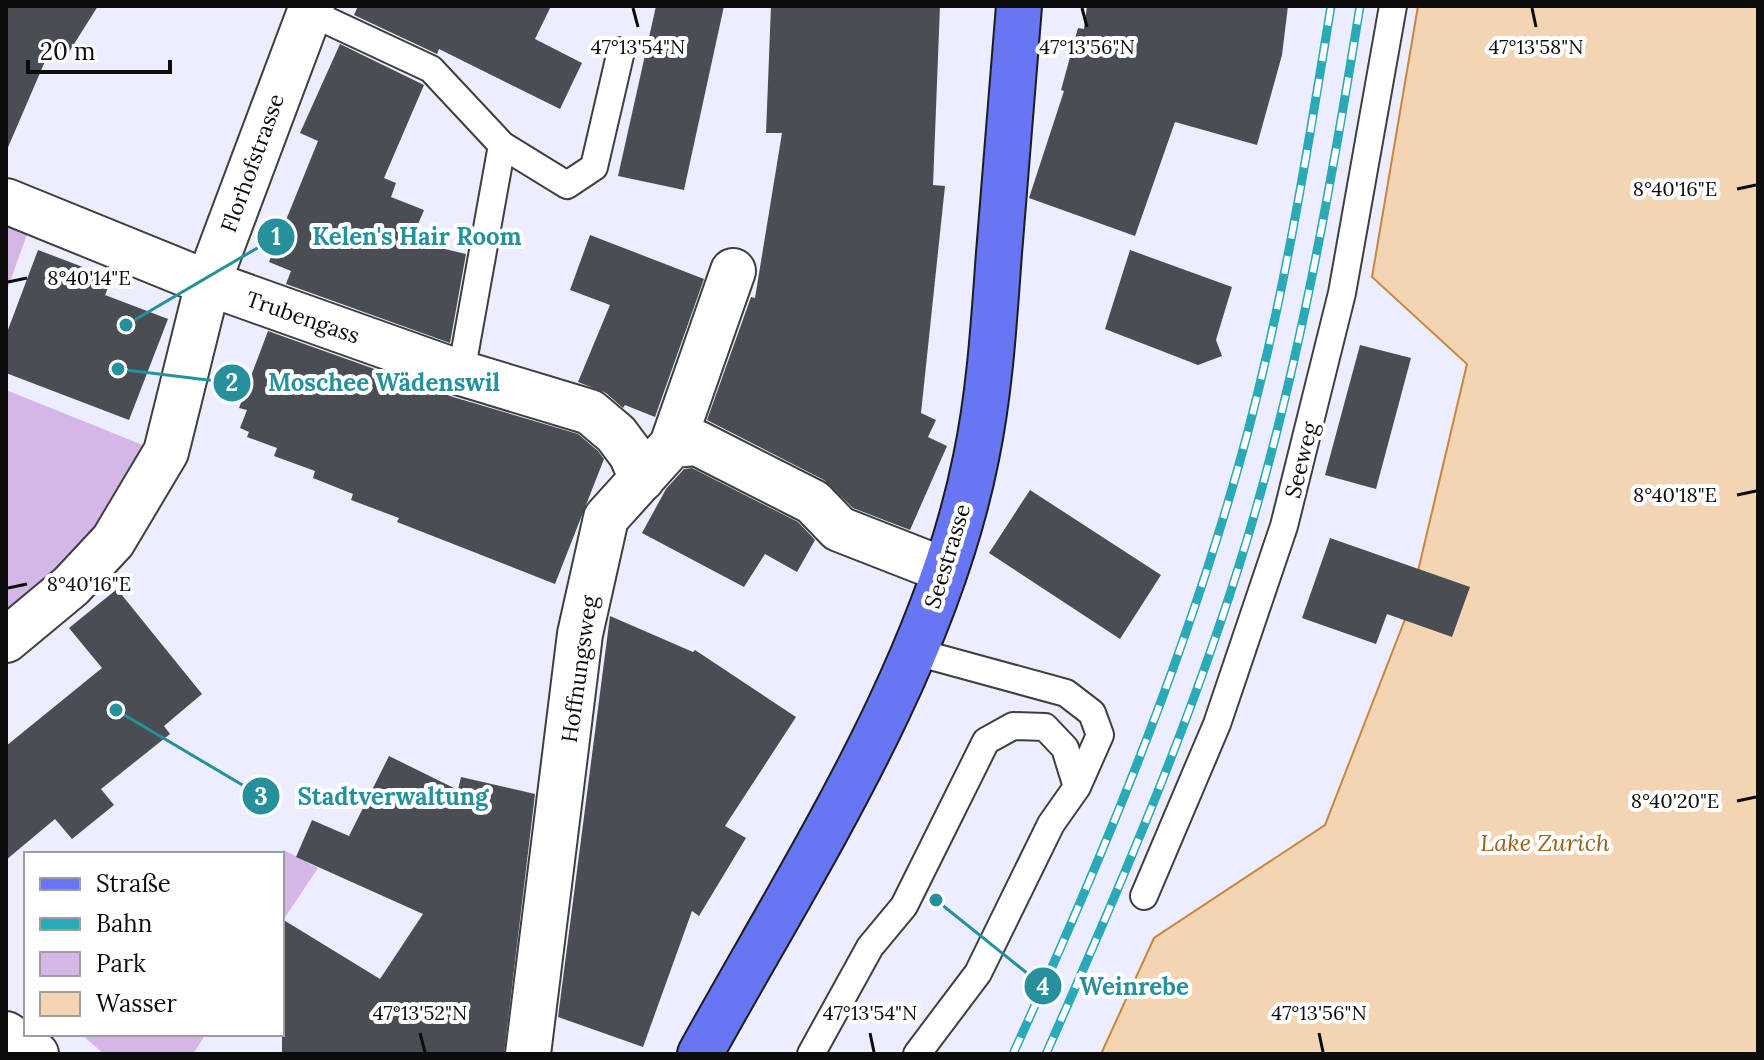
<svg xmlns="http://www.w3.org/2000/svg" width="1764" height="1060" viewBox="0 0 1764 1060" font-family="Lora,serif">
	<rect width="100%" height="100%" fill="#ecedfe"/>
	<path fill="#d5b7e7" d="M 6,201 L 35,212 L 6,293 Z
		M 6,390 L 155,450 L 113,541 L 6,640 Z
		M 284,850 L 318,868 L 282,922 L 282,854 L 279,854 Z
		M 81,1034 L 206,1034 L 193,1054 L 104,1054 Z"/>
	<path fill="#f3d4b3" stroke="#c7873d" stroke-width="2" d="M 1418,6 L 1758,6 L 1758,1054 L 1101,1054 L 1154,938 L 1325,825 L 1409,609 L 1467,364 L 1372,277 Z"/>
	<path fill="#494e54" d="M 6,6 L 98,6 L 69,52 L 52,45 L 6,152 Z
		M 358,6 L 551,6 L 535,39 L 582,63 L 560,109 L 439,49 L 437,54 L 354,15 Z
		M 656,6 L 724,6 L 684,190 L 618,176 Z
		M 771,6 L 940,6 L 933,185 L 945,186 L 921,413 L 936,420 L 928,437 L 947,446 L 910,530 L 853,508 L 824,480 L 707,420 L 751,297 L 755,298 L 782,133 L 766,133 Z
		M 1087,6 L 1288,6 L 1282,55 L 1257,145 L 1175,122 L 1135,236 L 1029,198 L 1064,91 L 1061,90 L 1078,28 L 1084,29 Z
		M 340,44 L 424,85 L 384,178 L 396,183 L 391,197 L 424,210 L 411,241 L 466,254 L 450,343 L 286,284 L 291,271 L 269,262 L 318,141 L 300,133 Z
		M 590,235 L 704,279 L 655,417 L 625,405 L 623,408 L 606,393 L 578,382 L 610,305 L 570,290 Z
		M 38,250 L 112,278 L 105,295 L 168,319 L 129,420 L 6,373 L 6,335 Z
		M 1130,250 L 1232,287 L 1216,340 L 1222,356 L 1198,365 L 1105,329 Z
		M 268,331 L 453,397 L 578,434 L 598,451 L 604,459 L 555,584 L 397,522 L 399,518 L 351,500 L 353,494 L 313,478 L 315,471 L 274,456 L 277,448 L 247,437 L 249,432 L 240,428 L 247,410 L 239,408 Z
		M 1360,345 L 1411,358 L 1376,489 L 1325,475 Z
		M 692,468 L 798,522 L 815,540 L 797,572 L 765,554 L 744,587 L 642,533 L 666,489 L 684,469 Z
		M 1030,490 L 1161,575 L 1120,639 L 989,553 Z
		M 1330,538 L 1470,587 L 1452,637 L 1387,614 L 1376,644 L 1302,618 Z
		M 117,589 L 202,694 L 164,726 L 170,734 L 101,789 L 114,805 L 72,839 L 55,819 L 6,860 L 6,746 L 102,668 L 69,628 Z
		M 610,616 L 693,652 L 695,650 L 796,717 L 725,826 L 746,838 L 699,916 L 692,911 L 643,1047 L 558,1017 Z
		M 389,756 L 458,790 L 461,777 L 535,794 L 504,1054 L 282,1054 L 282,919 L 380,979 L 423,914 L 296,857 L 312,820 L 349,836 Z"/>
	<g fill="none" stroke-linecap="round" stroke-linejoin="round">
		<defs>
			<path id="service" d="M 309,12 L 431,69 L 502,145 L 567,185 L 594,167 L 621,51
				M 461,373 L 502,145
				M 916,652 L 1066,693 L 1092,713 L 1100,735 L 1077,787 L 1051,824 L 978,973 L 917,1054
				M 1144,896 L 1217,724 L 1284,526 L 1342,293 L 1393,6
				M 811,1054 L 870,947 L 904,906 L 986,741 L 1013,726 L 1045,727 L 1065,748 L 1077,787"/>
			<path id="minor" d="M 6,201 L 208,283 L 461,373 L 590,412 L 616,434 L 631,454 L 642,479
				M 672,445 L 697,443 L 813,502 L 839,529 L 944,570
				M 6,640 L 71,586 L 113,541 L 166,452 L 208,283 L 312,6
				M 6,1034 L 36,1054
				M 528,1054 L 580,634 L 606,518 L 672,445 L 733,271"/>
			<path id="primary" d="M 700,1054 C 803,867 934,669 976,458 C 990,391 994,321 999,253 C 1006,171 1012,88 1019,6"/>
		</defs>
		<use href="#service" stroke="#3f3f3f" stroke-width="30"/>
		<use href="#minor" stroke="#3f3f3f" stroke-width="48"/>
		<use href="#primary" stroke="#1d1d1d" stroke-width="48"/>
		<use href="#service" stroke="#fff" stroke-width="26"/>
		<use href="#minor" stroke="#fff" stroke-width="44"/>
		<use href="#primary" stroke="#6776f3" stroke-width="44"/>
		<defs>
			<path id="rail" d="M 1013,1054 C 1100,863 1181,669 1238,468 C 1281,316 1306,161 1331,6
				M 1046,1054 C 1120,887 1193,718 1246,543 C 1299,368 1331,186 1360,6"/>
		</defs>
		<use href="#rail" stroke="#2aa9b6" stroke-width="9"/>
		<use href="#rail" stroke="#fff" stroke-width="6" stroke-dasharray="18" stroke-linecap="butt"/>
	</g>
	<path fill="none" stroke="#0c0c0c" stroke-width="3" d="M 633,8 L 638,27M 1082,8 L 1087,27M 1532,8 L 1536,27M 1737,189 L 1756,185M 8,282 L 27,278M 1737,495 L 1756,491M 8,588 L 27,584M 1737,801 L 1756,797M 420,1033 L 425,1052M 870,1033 L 874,1052M 1319,1033 L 1323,1052"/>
	<g text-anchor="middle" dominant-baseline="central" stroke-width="8" stroke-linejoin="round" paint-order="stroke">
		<g font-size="22" fill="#0c0c0c" stroke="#fff">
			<text transform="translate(252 163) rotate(-70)">Florhofstrasse</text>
			<text transform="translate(303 317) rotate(19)">Trubengass</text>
			<text transform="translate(1301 460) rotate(-76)">Seeweg</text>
			<text transform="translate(947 556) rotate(-73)">Seestrasse</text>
			<text transform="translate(579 669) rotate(-82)">Hoffnungsweg</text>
		</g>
		<g font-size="24" font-style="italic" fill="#98631b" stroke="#fff">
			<text x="1545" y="842">Lake Zurich</text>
		</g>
	</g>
	<g font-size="20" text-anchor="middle" fill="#0c0c0c" stroke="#fff" stroke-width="8" stroke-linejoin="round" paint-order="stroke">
		<text x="638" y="54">47°13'54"N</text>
		<text x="1087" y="54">47°13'56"N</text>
		<text x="1536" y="54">47°13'58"N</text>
		<text x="1675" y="196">8°40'16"E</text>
		<text x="89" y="285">8°40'14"E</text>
		<text x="1675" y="502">8°40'18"E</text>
		<text x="89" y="591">8°40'16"E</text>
		<text x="1675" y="808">8°40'20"E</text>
		<text x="420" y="1020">47°13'52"N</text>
		<text x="870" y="1020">47°13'54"N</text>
		<text x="1319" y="1020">47°13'56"N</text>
	</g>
	<path fill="none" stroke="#26919c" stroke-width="3" d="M126 325L276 237M118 369L232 383M116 710L261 796M936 900L1043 986"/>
	<g fill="#26919c" stroke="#fff" stroke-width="3">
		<circle cx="126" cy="325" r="8"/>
		<circle cx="118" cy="369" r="8"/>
		<circle cx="116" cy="710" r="8"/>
		<circle cx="936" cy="900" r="8"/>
		<circle cx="276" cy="237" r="20"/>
		<circle cx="232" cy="383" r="20"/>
		<circle cx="261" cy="796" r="20"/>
		<circle cx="1043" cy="986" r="20"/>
	</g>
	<g font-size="24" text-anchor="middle" font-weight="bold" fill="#fff">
		<text x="276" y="245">1</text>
		<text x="232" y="391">2</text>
		<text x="261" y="805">3</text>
		<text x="1043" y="995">4</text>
	</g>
	<g font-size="24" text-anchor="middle" font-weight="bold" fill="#26919c" stroke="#fff" stroke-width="8" stroke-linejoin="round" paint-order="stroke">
		<text x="417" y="245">Kelen's Hair Room</text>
		<text x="384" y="391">Moschee Wädenswil</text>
		<text x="393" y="805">Stadtverwaltung</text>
		<text x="1134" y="995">Weinrebe</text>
	</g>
	<rect width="1764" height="1060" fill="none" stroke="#0c0c0c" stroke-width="16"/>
	<rect x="24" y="852" width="260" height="184" fill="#ffffff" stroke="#9e9e9e" stroke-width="2"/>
	<rect x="40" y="878" width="40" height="12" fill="#6776f3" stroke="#9e9e9e" stroke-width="2"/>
	<text x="96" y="892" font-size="24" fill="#0c0c0c">Straße</text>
	<rect x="40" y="918" width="40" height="12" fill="#2aa9b6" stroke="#9e9e9e" stroke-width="2"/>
	<text x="96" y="932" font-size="24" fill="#0c0c0c">Bahn</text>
	<rect x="40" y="952" width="40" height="24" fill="#d5b7e7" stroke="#9e9e9e" stroke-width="2"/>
	<text x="96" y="972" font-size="24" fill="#0c0c0c">Park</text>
	<rect x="40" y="992" width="40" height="24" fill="#f3d4b3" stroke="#9e9e9e" stroke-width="2"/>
	<text x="96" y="1012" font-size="24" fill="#0c0c0c">Wasser</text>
	<path d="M28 60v12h142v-12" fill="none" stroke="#0c0c0c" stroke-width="4"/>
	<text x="40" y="60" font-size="24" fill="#0c0c0c" stroke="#ffffff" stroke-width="6" paint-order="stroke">20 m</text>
</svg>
